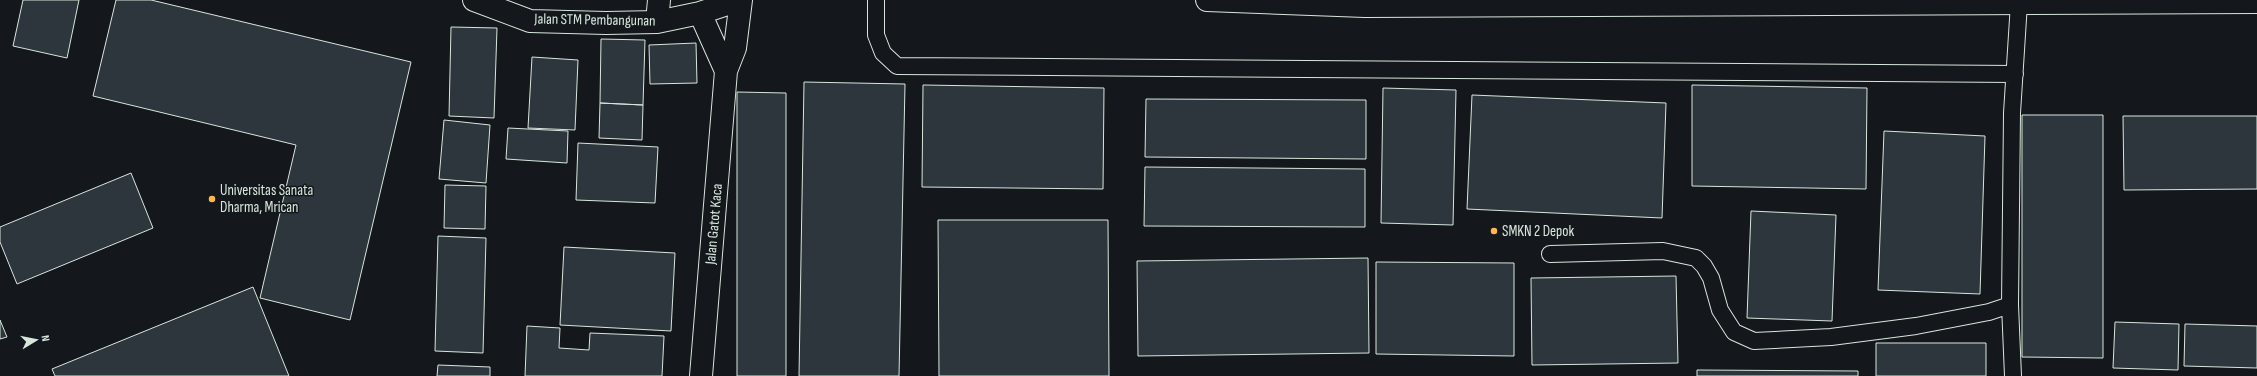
<svg xmlns="http://www.w3.org/2000/svg" width="2257" height="376" viewBox="0 0 2257 376" font-family="'Sofia Sans Condensed',sans-serif">
	<rect width="100%" height="100%" fill="#14181c"/>
	<path fill="#2c363c" stroke="#d8e6dc" d="M 23,0 L 79,0 L 67,58 L 13,46 Z
		M 116,0 L 151,0 L 411,62 L 350,320 L 260,298 L 296,145 L 93,96 Z
		M 451,27 L 497,28 L 494,118 L 449,116 Z
		M 601,39 L 645,40 L 643,105 L 600,103 Z
		M 696,43 L 697,83 L 650,84 L 649,45 Z
		M 532,57 L 578,60 L 575,130 L 528,128 Z
		M 804,82 L 905,84 L 899,376 L 799,376 Z
		M 923,85 L 1104,88 L 1103,189 L 922,187 Z
		M 1692,85 L 1867,88 L 1866,189 L 1692,186 Z
		M 1383,88 L 1456,90 L 1453,225 L 1381,223 Z
		M 737,92 L 786,93 L 786,376 L 737,376 Z
		M 1472,95 L 1666,103 L 1662,218 L 1467,209 Z
		M 1146,99 L 1366,100 L 1366,159 L 1145,157 Z
		M 600,103 L 643,105 L 642,140 L 599,138 Z
		M 2022,115 L 2103,115 L 2103,358 L 2022,357 Z
		M 2123,116 L 2257,116 L 2257,189 L 2124,190 Z
		M 444,120 L 490,125 L 486,183 L 439,179 Z
		M 508,128 L 568,131 L 567,163 L 506,159 Z
		M 1884,131 L 1985,136 L 1980,294 L 1878,290 Z
		M 578,143 L 658,147 L 655,203 L 576,200 Z
		M 1145,167 L 1365,169 L 1365,227 L 1144,226 Z
		M 131,173 L 153,228 L 17,284 L 0,242 L 0,227 Z
		M 445,185 L 486,186 L 485,229 L 444,228 Z
		M 1751,211 L 1836,215 L 1832,321 L 1747,318 Z
		M 938,220 L 1108,220 L 1109,376 L 939,376 Z
		M 438,236 L 486,238 L 483,353 L 435,351 Z
		M 564,247 L 675,253 L 671,331 L 560,325 Z
		M 1368,258 L 1369,353 L 1138,356 L 1137,261 Z
		M 1376,262 L 1514,263 L 1514,356 L 1376,354 Z
		M 1676,276 L 1678,363 L 1532,365 L 1531,278 Z
		M 253,287 L 289,376 L 55,376 L 52,369 Z
		M 0,320 L 7,337 L 0,339 Z
		M 2115,322 L 2179,324 L 2178,370 L 2113,368 Z
		M 2185,324 L 2257,326 L 2257,368 L 2184,366 Z
		M 527,326 L 560,328 L 559,348 L 589,350 L 590,333 L 664,336 L 662,376 L 525,376 Z
		M 1876,343 L 1986,343 L 1986,376 L 1876,376 Z
		M 438,365 L 490,367 L 490,376 L 437,376 Z
		M 1697,370 L 1858,371 L 1858,376 L 1697,376 Z"/>
	<g fill="none" stroke-linecap="round" stroke-linejoin="round">
		<defs>
			<path id="lane" d="M 876,0 L 876,35 L 883,53 L 897,66 L 2015,74
				M 1550,254 L 1663,251 L 1696,258 L 1704,266 L 1711,278 L 1720,310 L 1734,332 L 1754,341 L 1831,337 L 1916,326 L 1989,312 L 2010,305
				M 2013,376 L 2010,305 L 2012,113 L 2019,3"/>
			<path id="street" d="M 474,0 L 530,21 L 606,23 L 657,22 L 700,13 L 739,0
				M 1207,0 L 1365,6 L 2257,2
				M 700,13 L 726,71
				M 657,22 L 659,0
				M 701,376 L 726,71 L 735,48 L 741,0"/>
		</defs>
		<use href="#lane" stroke="#d8e6dc" stroke-width="18"/>
		<use href="#street" stroke="#d8e6dc" stroke-width="24"/>
		<use href="#lane" stroke="#14181c" stroke-width="16"/>
		<use href="#street" stroke="#14181c" stroke-width="22"/>
	</g>
	<g fill="#ffb74d" stroke="#14181c" stroke-width="1.5">
		<circle cx="212" cy="199" r="4"/>
		<circle cx="1494" cy="231" r="4"/>
	</g>
	<g text-anchor="middle" dominant-baseline="central" stroke-width="3" stroke-linejoin="round" paint-order="stroke">
		<g font-size="15" fill="#d8e6dc" stroke="#14181c">
			<text transform="translate(595 20) rotate(1)">Jalan STM Pembangunan</text>
			<text transform="translate(714 224) rotate(-85)">Jalan Gatot Kaca</text>
		</g>
		<g font-size="15" fill="#d8e6dc" stroke="#14181c" text-anchor="start">
			<text x="220" y="190">Universitas Sanata<tspan x="220" dy="17">Dharma, Mrican</tspan></text>
			<text x="1502" y="231">SMKN 2 Depok</text>
		</g>
	</g>
	<g transform="translate(36 340) rotate(80)" stroke="#14181c" stroke-width="3" paint-order="stroke">
	<path d="M0-3L7 15L0 10L-7 15Z" fill="#d8e6dc"/>
	<text y="-6" font-size="11" font-weight="bold" text-anchor="middle" fill="#d8e6dc">N</text>
	</g>
</svg>
